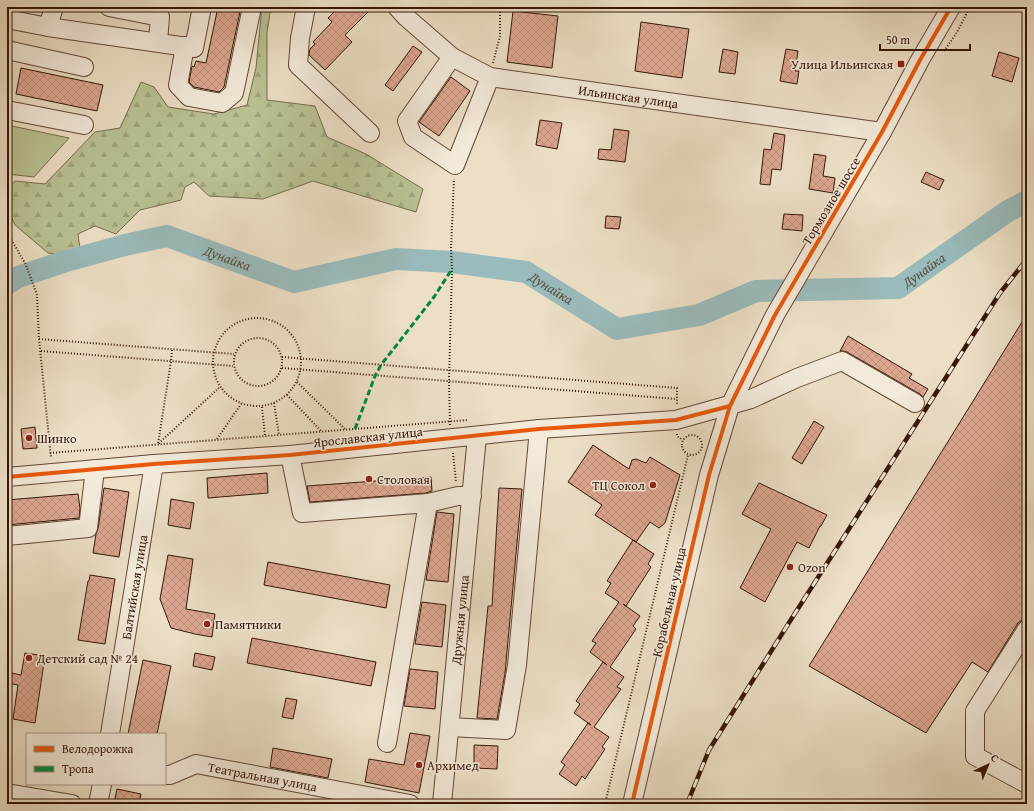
<svg xmlns="http://www.w3.org/2000/svg" width="1034" height="811" viewBox="0 0 1034 811" font-family="'Gentium Book Plus',serif">
	<defs>
		<pattern id="forest-firs" width="22" height="20" patternUnits="userSpaceOnUse"><rect width="22" height="20" fill="#b9c194"/><path d="M5 1l3.5 6h-7zM16 11l3.5 6h-7z" fill="#a0a57e"/></pattern>
		<pattern id="building-cross-hatch" width="8" height="8" patternUnits="userSpaceOnUse"><rect width="8" height="8" fill="#dca791"/><path d="M0 0l8 8M0 8l8-8" fill="none" stroke="#bd8f7c"/></pattern>
	</defs>
	<rect width="100%" height="100%" fill="#ecdfc6"/>
	<filter id="stains"><feTurbulence type="fractalNoise" baseFrequency=".005" numOctaves="4"/><feColorMatrix values="0 0 0 0 .2 0 0 0 0 .09 0 0 0 0 .02 0 0 0 .5 -.17"/></filter>
	<radialGradient id="worn" r=".72"><stop offset=".6" stop-color="#630" stop-opacity="0"/><stop offset="1" stop-color="#630" stop-opacity=".3"/></radialGradient>
	<path fill="#b9c194" stroke="#786c4e" d="M 7,125 L 69,138 L 34,177 L 7,174 Z"/>
	<path fill="url(#forest-firs)" stroke="#786c4e" d="M 262,7 L 271,7 L 267,32 L 267,100 L 315,106 L 327,137 L 366,154 L 423,189 L 416,212 L 313,181 L 263,199 L 209,196 L 194,182 L 185,187 L 181,200 L 140,210 L 116,234 L 95,226 L 78,234 L 80,249 L 69,256 L 48,253 L 15,225 L 7,209 L 7,188 L 15,181 L 45,184 L 95,132 L 120,128 L 141,82 L 154,87 L 168,107 L 214,114 L 247,105 L 256,68 Z"/>
	<g fill="none" stroke-linecap="round" stroke-linejoin="round">
		<path stroke="#9abbbb" stroke-width="22" id="s1" d="M 7,284 L 18,277 L 63,262 L 125,245 L 167,236 L 294,282 L 396,259 L 452,262 L 526,272 L 617,329 L 699,315 L 756,291 L 898,288 L 1008,211 L 1027,201"/>
	</g>
	<path fill="url(#building-cross-hatch)" stroke="#361607" d="M 218,7 L 241,7 L 224,87 L 219,92 L 194,87 L 189,82 L 192,66 L 194,67 L 196,61 L 206,63 Z
		M 339,7 L 373,7 L 345,35 L 352,42 L 325,70 L 309,55 L 310,49 L 315,44 L 313,42 L 332,22 L 328,18 Z
		M 513,11 L 558,16 L 552,68 L 507,62 Z
		M 641,22 L 689,29 L 682,78 L 635,71 Z
		M 413,46 L 422,52 L 393,91 L 385,85 Z
		M 723,49 L 738,52 L 735,74 L 719,72 Z
		M 786,49 L 798,51 L 795,71 L 799,71 L 797,84 L 780,81 Z
		M 999,52 L 1019,58 L 1012,82 L 992,76 Z
		M 21,68 L 103,85 L 97,111 L 16,94 Z
		M 451,77 L 470,91 L 439,136 L 419,122 Z
		M 540,120 L 562,123 L 557,149 L 536,145 Z
		M 614,129 L 629,131 L 625,162 L 598,159 L 599,149 L 611,150 Z
		M 774,133 L 785,135 L 781,170 L 772,169 L 770,185 L 760,184 L 764,149 L 771,150 Z
		M 814,154 L 826,156 L 823,176 L 835,178 L 833,193 L 809,189 Z
		M 926,172 L 944,180 L 939,190 L 921,182 Z
		M 784,214 L 803,215 L 802,231 L 782,229 Z
		M 606,216 L 621,217 L 619,229 L 605,228 Z
		M 1027,314 L 1027,618 L 1026,619 L 1022,620 L 1018,623 L 988,672 L 972,662 L 926,733 L 809,666 Z
		M 848,336 L 912,374 L 909,378 L 928,389 L 923,397 L 920,394 L 847,352 L 843,351 L 840,351 Z
		M 814,421 L 824,427 L 802,464 L 792,458 Z
		M 35,427 L 37,448 L 23,449 L 21,429 Z
		M 593,445 L 629,469 L 632,460 L 636,459 L 646,463 L 650,457 L 680,475 L 665,523 L 659,528 L 650,522 L 636,542 L 595,515 L 602,505 L 568,482 Z
		M 267,473 L 268,493 L 208,498 L 207,478 Z
		M 431,477 L 432,491 L 426,493 L 310,502 L 307,486 Z
		M 759,483 L 827,515 L 821,526 L 820,526 L 809,548 L 797,542 L 765,602 L 740,588 L 771,529 L 742,514 Z
		M 104,488 L 129,492 L 119,557 L 93,553 L 96,534 L 98,529 Z
		M 499,488 L 522,489 L 505,673 L 497,719 L 477,718 L 488,606 L 492,606 Z
		M 78,494 L 80,508 L 79,518 L 7,525 L 7,500 Z
		M 171,499 L 194,503 L 190,529 L 168,525 Z
		M 437,512 L 454,514 L 448,582 L 426,580 Z
		M 633,540 L 654,554 L 648,564 L 651,567 L 626,606 L 623,604 L 640,616 L 633,626 L 636,629 L 610,667 L 624,677 L 617,687 L 621,689 L 594,727 L 609,737 L 602,747 L 605,749 L 585,779 L 582,776 L 576,786 L 559,774 L 565,765 L 561,762 L 588,723 L 591,725 L 574,713 L 580,704 L 576,701 L 603,662 L 607,665 L 590,652 L 596,643 L 592,641 L 619,602 L 605,593 L 611,583 L 607,581 Z
		M 168,555 L 193,559 L 186,609 L 215,614 L 212,637 L 195,634 L 171,628 L 160,599 Z
		M 268,562 L 390,585 L 386,608 L 264,585 Z
		M 90,575 L 115,579 L 105,644 L 78,640 L 88,581 L 89,581 Z
		M 422,602 L 446,605 L 442,647 L 415,644 Z
		M 252,638 L 376,662 L 371,686 L 247,663 Z
		M 25,653 L 45,656 L 35,723 L 13,719 L 18,685 L 7,683 L 7,672 L 21,675 Z
		M 195,653 L 215,657 L 212,670 L 193,666 Z
		M 143,660 L 171,666 L 157,734 L 128,734 Z
		M 410,669 L 438,672 L 435,709 L 404,706 Z
		M 286,698 L 297,700 L 293,719 L 282,717 Z
		M 410,733 L 430,736 L 419,793 L 365,782 L 369,759 L 404,765 Z
		M 474,745 L 498,746 L 497,769 L 474,768 Z
		M 273,748 L 332,759 L 328,778 L 270,767 Z
		M 117,789 L 141,794 L 139,804 L 114,804 Z"/>
	<g fill="none" stroke-linecap="round" stroke-linejoin="round">
		<defs>
			<g id="minor">
				<path d="M 109,7 L 160,17 L 158,42"/>
				<path d="M 306,7 L 300,38 L 298,65 L 370,133"/>
				<path id="s2" d="M 397,7 L 406,17 L 452,57 L 490,77 L 882,132"/>
				<path d="M 7,19 L 48,27 L 194,48 L 202,7"/>
				<path d="M 48,27 L 54,7"/>
				<path d="M 185,46 L 178,85 L 189,97 L 222,103 L 234,93 L 252,7"/>
				<path d="M 7,50 L 84,67"/>
				<path d="M 452,57 L 407,121 L 413,137 L 455,165 L 490,77"/>
				<path d="M 7,110 L 84,125"/>
				<path d="M 290,455 L 302,513 L 428,503 L 458,496 L 472,496"/>
				<path d="M 7,477 L 154,464 L 290,455 L 539,429 L 676,420 L 751,399 L 797,378 L 842,361 L 915,403"/>
				<path d="M 7,536 L 88,528 L 95,469"/>
				<path d="M 1027,629 L 975,711 L 975,756 L 1027,784"/>
				<path d="M 450,727 L 506,730 L 517,665 L 539,429"/>
				<path id="s3" d="M 110,734 L 154,464"/>
				<path d="M 387,743 L 428,503"/>
				<path id="s4" d="M 165,775 L 170,775 L 196,764 L 410,804"/>
				<path d="M 7,793 L 72,804"/>
				<path d="M 98,804 L 102,784"/>
				<path id="s5" d="M 442,804 L 477,436"/>
				<path d="M 632,804 L 709,475 L 730,406 L 775,315 L 882,132 L 920,60 L 951,7"/>
			</g>
		</defs>
		<use href="#minor" stroke="#644837" stroke-width="20"/>
		<path stroke="#361607" stroke-width="2" stroke-dasharray="1 2" stroke-linecap="butt" d="M 944,51 L 956,34 L 970,7
			M 493,63 L 500,36 L 500,7
			M 7,232 L 26,265 L 37,295 L 39,339 L 51,458
			M213 362a44 44 0 1 1 88 0a44 44 0 1 1-88 0Z
			M234 362a24 24 0 1 1 48 0a24 24 0 1 1-48 0Z
			M 39,339 L 234,354
			M 172,350 L 171,361 L 158,444 L 220,387
			M 41,351 L 233,366
			M 282,357 L 677,388 L 677,404
			M 282,368 L 677,399
			M 297,382 L 346,430
			M 287,395 L 322,432
			M 274,403 L 279,435
			M 262,407 L 265,436
			M 450,425 L 449,381 L 452,269 L 451,249 L 454,179
			M 677,434 L 677,436 L 683,440
			M682 445a10 10 0 1 1 20 0a10 10 0 1 1-20 0Z
			M 217,439 L 241,404
			M 50,453 L 468,420
			M 453,453 L 456,482
			M 605,804 L 688,455"/>
		<use href="#minor" stroke="#f3eada" stroke-width="18"/>
		<defs>
			<path id="rail" d="M 687,804 L 709,750 L 792,618 L 1000,293 L 1027,259"/>
		</defs>
		<use href="#rail" stroke="#361607" stroke-width="4.5"/>
		<use href="#rail" stroke="#f3eada" stroke-width="3" stroke-dasharray="9" stroke-linecap="butt"/>
		<path stroke="#00873e" stroke-width="3" stroke-dasharray="6 3" stroke-linecap="butt" d="M 355,429 L 375,376 L 381,365 L 434,297 L 452,269"/>
		<defs>
			<path id="cycleway" d="M 7,477 L 154,464 L 290,455 L 539,429 L 676,420 L 730,406
				M 632,804 L 709,475 L 730,406 L 775,315 L 882,132 L 920,60 L 951,7"/>
		</defs>
		<use href="#cycleway" stroke="#f3eada" stroke-width="6"/>
		<use href="#cycleway" stroke="#e8590c" stroke-width="4"/>
	</g>
	<g fill="#8f2418" stroke="#f3eada" stroke-width="1.5">
		<rect x="897" y="60" width="8" height="8" rx="2"/>
		<circle cx="29" cy="438" r="4"/>
		<circle cx="369" cy="479" r="4"/>
		<circle cx="653" cy="485" r="4"/>
		<circle cx="790" cy="567" r="4"/>
		<circle cx="207" cy="624" r="4"/>
		<circle cx="29" cy="658" r="4"/>
		<circle cx="419" cy="765" r="4"/>
	</g>
	<g text-anchor="middle" dominant-baseline="central" stroke-width="3" stroke-linejoin="round" paint-order="stroke">
		<g font-size="13" fill="#361607" stroke="#f3eada" text-anchor="start">
			<text x="893" y="64" text-anchor="end">Улица Ильинская</text>
			<text x="37" y="438">Шинко</text>
			<text x="377" y="479">Столовая</text>
			<text x="645" y="485" text-anchor="end">ТЦ Сокол</text>
			<text x="798" y="567">Ozon</text>
			<text x="215" y="624">Памятники</text>
			<text x="37" y="658">Детский сад № 24</text>
			<text x="427" y="765">Архимед</text>
		</g>
		<g font-size="13" fill="#361607" stroke="#f3eada">
			<text stroke="none"><textPath href="#s2" startOffset="257">Ильинская улица</textPath></text>
			<text transform="translate(831 201) rotate(-59)">Тормозное шоссе</text>
			<text transform="translate(368 437) rotate(-6)">Ярославская улица</text>
			<text stroke="none"><textPath href="#s3" startOffset="149">Балтийская улица</textPath></text>
			<text transform="translate(669 602) rotate(-77)">Корабельная улица</text>
			<text stroke="none"><textPath href="#s5" startOffset="185">Дружная улица</textPath></text>
			<text stroke="none"><textPath href="#s4" startOffset="101">Театральная улица</textPath></text>
		</g>
		<g font-size="14" font-style="italic" fill="#595046" stroke="#f3eada">
			<text stroke="none"><textPath href="#s1" startOffset="232">Дунайка</textPath></text>
			<text stroke="none"><textPath href="#s1" startOffset="964">Дунайка</textPath></text>
			<text stroke="none"><textPath href="#s1" startOffset="568">Дунайка</textPath></text>
		</g>
	</g>
	<rect width="1034" height="811" fill="none" stroke="#ecdfc6" stroke-width="24"/>
	<rect x="8" y="8" width="1018" height="795" fill="none" stroke="#361607" stroke-width="2"/>
	<rect x="12" y="12" width="1010" height="787" fill="none" stroke="#361607"/>
	<rect x="26" y="733" width="140" height="52" fill="#f3eada" stroke="#a79586"/>
	<rect x="34" y="746" width="20" height="6" fill="#e8590c" stroke="#a79586"/>
	<text x="62" y="753" font-size="12" fill="#361607">Велодорожка</text>
	<rect x="34" y="766" width="20" height="6" fill="#00873e" stroke="#a79586"/>
	<text x="62" y="773" font-size="12" fill="#361607">Тропа</text>
	<g transform="translate(988 765) rotate(44)" stroke="#f3eada" stroke-width="3" paint-order="stroke">
	<path d="M0-3L7 15L0 10L-7 15Z" fill="#361607"/>
	<text y="-6" font-size="11" font-weight="bold" text-anchor="middle" fill="#361607">С</text>
	</g>
	<path d="M880 44v6h90v-6" fill="none" stroke="#361607" stroke-width="2"/>
	<text x="886" y="44" font-size="12" fill="#361607" stroke="#f3eada" stroke-width="3" paint-order="stroke">50 m</text>
	<rect width="100%" height="100%" filter="url(#stains)"/>
	<rect width="100%" height="100%" fill="url(#worn)"/>
</svg>
